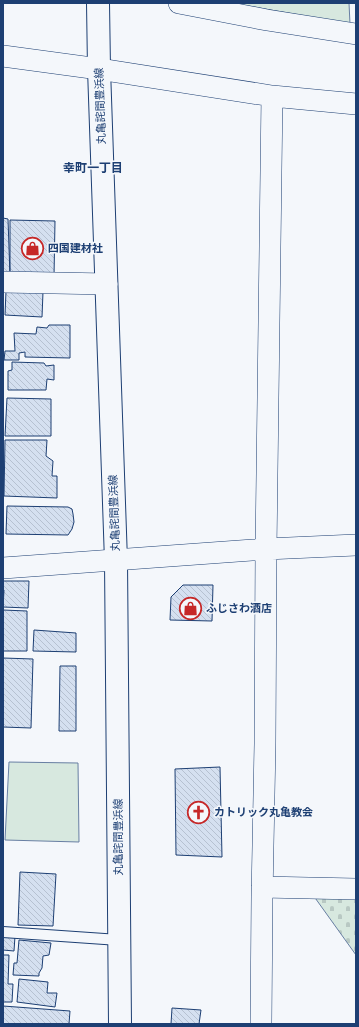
<svg xmlns="http://www.w3.org/2000/svg" width="359" height="1027" viewBox="0 0 359 1027" font-family="'DM Sans','Noto Sans JP',sans-serif">
	<defs>
		<pattern id="cemetery-stones" width="16" height="16" patternUnits="userSpaceOnUse"><rect width="16" height="16" fill="#d7e8df"/><path d="M2 7V4a2 2 0 0 1 4 0v3zM10 15v-3a2 2 0 0 1 4 0v3z" fill="#b8c8c3"/></pattern>
		<pattern id="building-back-hatch" width="6" height="6" patternUnits="userSpaceOnUse"><rect width="6" height="6" fill="#d5e0f0"/><path d="M-1 5l2 2M0 0l6 6M5-1l2 2" fill="none" stroke="#b6c1d1"/></pattern>
	</defs>
	<rect width="100%" height="100%" fill="#f4f7fb"/>
	<path fill="url(#cemetery-stones)" stroke="#687fa3" d="M 313,895 L 356,897 L 356,955 Z"/>
	<path fill="#d7e8df" stroke="#687fa3" d="M 231,3 L 349,3 L 350,24 Z
		M 9,762 L 78,763 L 79,842 L 5,840 Z"/>
	<path fill="url(#building-back-hatch)" stroke="#1d3f73" d="M 3,218 L 8,219 L 10,276 L 3,276 Z
		M 10,220 L 55,221 L 54,277 L 10,276 Z
		M 6,291 L 43,292 L 42,317 L 5,315 Z
		M 49,325 L 70,325 L 70,358 L 25,357 L 25,352 L 19,353 L 19,360 L 4,360 L 5,351 L 15,351 L 14,333 L 36,334 L 37,327 L 47,328 Z
		M 12,362 L 44,363 L 46,366 L 54,365 L 54,380 L 47,379 L 46,390 L 8,390 L 8,371 L 12,370 Z
		M 7,398 L 51,399 L 51,436 L 5,436 Z
		M 5,440 L 47,440 L 46,456 L 53,461 L 52,476 L 57,476 L 57,498 L 4,496 Z
		M 7,506 L 68,507 L 72,509 L 73,514 L 74,522 L 72,529 L 68,535 L 6,534 Z
		M 3,581 L 29,581 L 28,608 L 3,607 L 4,590 L 3,590 Z
		M 183,585 L 213,585 L 212,621 L 170,620 L 171,597 Z
		M 3,610 L 27,611 L 27,651 L 3,651 Z
		M 34,630 L 76,633 L 76,652 L 33,651 Z
		M 3,658 L 33,659 L 31,728 L 3,727 Z
		M 60,666 L 76,666 L 76,731 L 59,731 Z
		M 220,767 L 222,857 L 176,855 L 175,769 Z
		M 20,872 L 56,874 L 53,926 L 18,925 Z
		M 3,935 L 15,936 L 14,951 L 3,950 Z
		M 19,940 L 51,943 L 49,955 L 43,956 L 42,968 L 39,973 L 39,976 L 13,975 L 14,963 L 17,963 Z
		M 3,955 L 9,955 L 8,984 L 13,984 L 12,1002 L 3,1002 Z
		M 19,979 L 48,982 L 47,993 L 57,993 L 55,1007 L 17,1002 Z
		M 3,1006 L 70,1011 L 69,1024 L 3,1024 Z
		M 172,1008 L 201,1010 L 199,1024 L 171,1024 Z"/>
	<g fill="none" stroke-linecap="round" stroke-linejoin="round">
		<defs>
			<path id="lane" d="M 3,932 L 119,940"/>
			<path id="street" d="M 179,3 L 267,20 L 356,34
				M 3,56 L 99,69 L 272,96 L 356,104
				M 3,282 L 107,284
				M 3,568 L 266,549 L 356,545
				M 262,887 L 356,889
				M 261,1024 L 262,897 L 265,744 L 266,549 L 272,96"/>
			<path id="primary" d="M 98,3 L 99,69 L 116,561 L 120,1024"/>
		</defs>
		<use href="#lane" stroke="#1d3f73" stroke-width="12"/>
		<use href="#street" stroke="#1d3f73" stroke-width="22"/>
		<use href="#primary" stroke="#1d3f73" stroke-width="24"/>
		<use href="#lane" stroke="#f4f7fb" stroke-width="10"/>
		<use href="#street" stroke="#f4f7fb" stroke-width="21"/>
		<use href="#primary" stroke="#f4f7fb" stroke-width="22"/>
	</g>
	<defs>
		<symbol id="shop-ring" viewBox="-11 -11 22 22"><circle r="9.5" fill="#f4f7fb" stroke="#c62828" stroke-width="1.5"/><path d="M-5-2.5h2.3a2.7 3.5 0 0 1 5.4 0H5L5.5 6h-11ZM-1.5-2.5h3a1.5 2.3 0 0 0-3 0Z" fill="#c62828"/></symbol>
		<symbol id="church-ring" viewBox="-11 -11 22 22"><circle r="9.5" fill="#f4f7fb" stroke="#c62828" stroke-width="1.5"/><path d="M-1.2-6h2.4v3.5h3.3v2.4h-3.3V6h-2.4V-.1h-3.3v-2.4h3.3Z" fill="#c62828"/></symbol>
	</defs>
	<g fill-rule="evenodd">
		<use href="#shop-ring" x="20" y="236" width="25" height="25"/>
		<use href="#shop-ring" x="178" y="596" width="25" height="25"/>
		<use href="#church-ring" x="186" y="800" width="25" height="25"/>
	</g>
	<g text-anchor="middle" dominant-baseline="central" stroke-width="3" stroke-linejoin="round" paint-order="stroke">
		<g font-size="11" fill="#1d3f73" stroke="#f4f7fb">
			<text transform="translate(100 106) rotate(-92)">丸亀詫間豊浜線</text>
			<text transform="translate(114 513) rotate(-92)">丸亀詫間豊浜線</text>
			<text transform="translate(118 837) rotate(-90)">丸亀詫間豊浜線</text>
		</g>
		<g font-size="11" font-weight="bold" fill="#1d3f73" stroke="#f4f7fb" text-anchor="start">
			<text x="48" y="248">四国建材社</text>
			<text x="206" y="608">ふじさわ酒店</text>
			<text x="214" y="812">カトリック丸亀教会</text>
		</g>
		<g font-size="12" font-weight="bold" fill="#1d3f73" stroke="#f4f7fb">
			<text x="93" y="168">幸町一丁目</text>
		</g>
	</g>
	<rect width="359" height="1027" fill="none" stroke="#1d3f73" stroke-width="8"/>
</svg>
